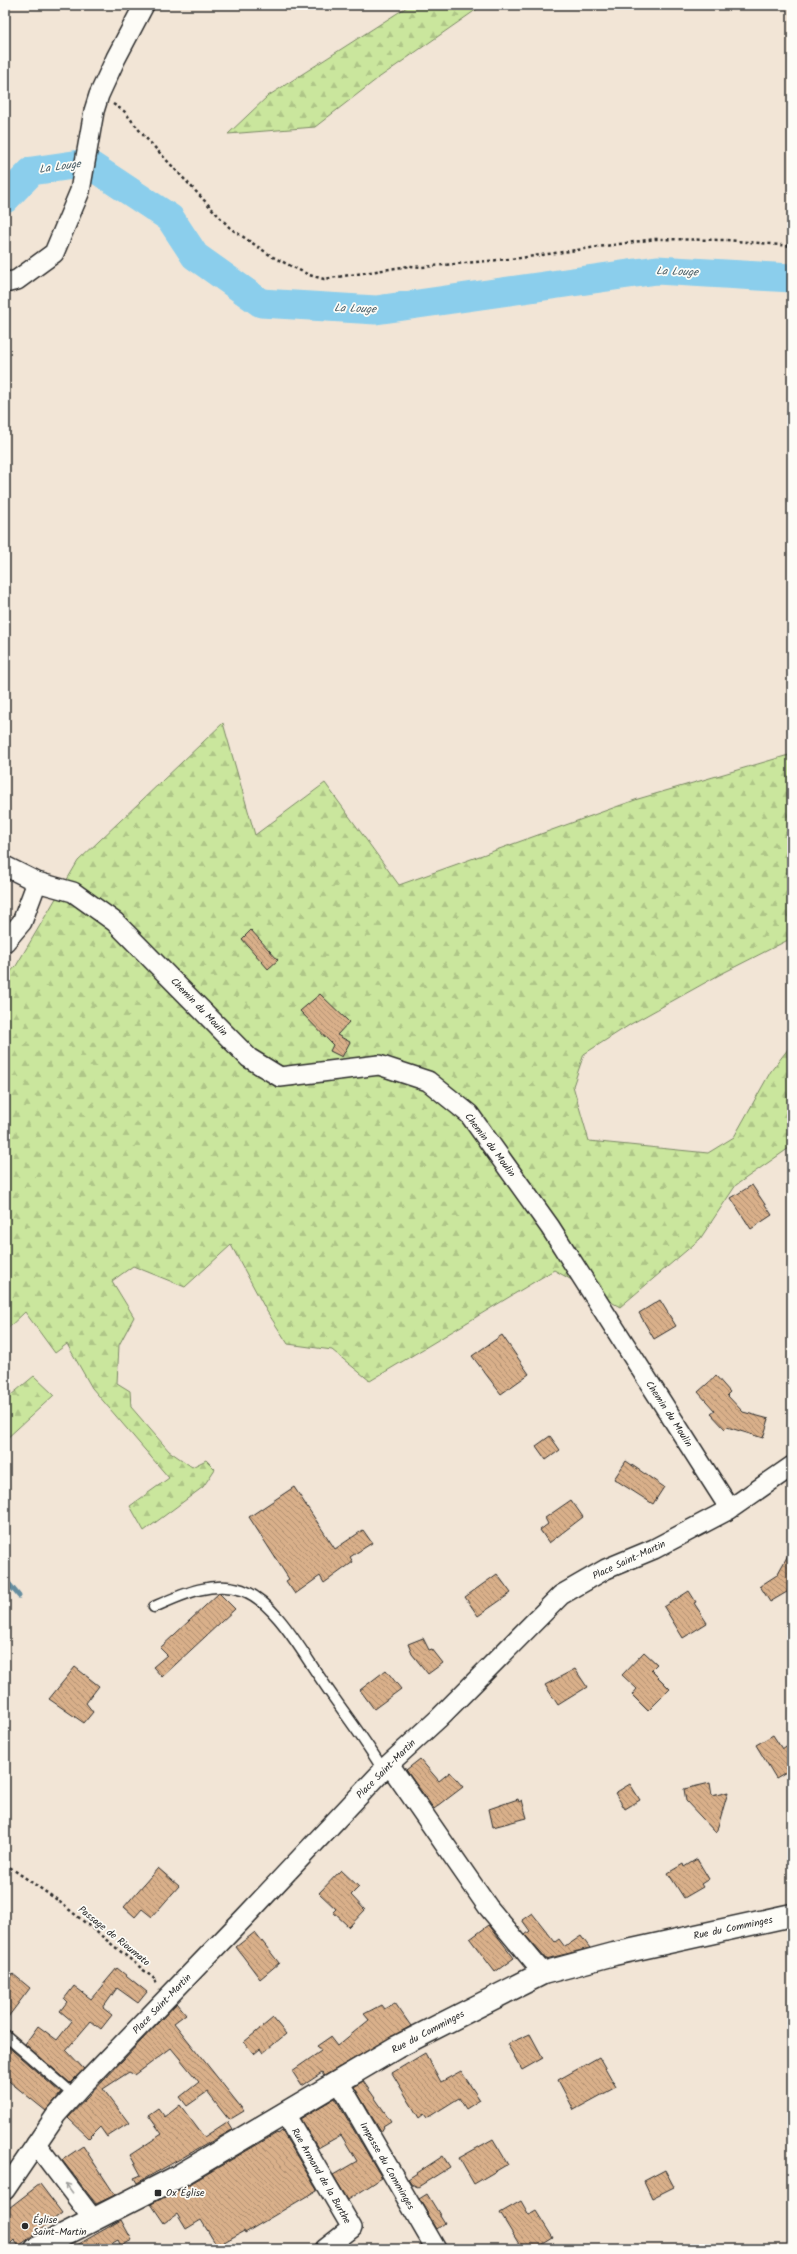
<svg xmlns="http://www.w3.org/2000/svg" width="797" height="2254" viewBox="0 0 797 2254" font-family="Kalam,sans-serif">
	<defs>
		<pattern id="forest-firs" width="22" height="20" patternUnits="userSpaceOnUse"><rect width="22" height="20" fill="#cae69d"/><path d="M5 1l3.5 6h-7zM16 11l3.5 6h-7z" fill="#aec587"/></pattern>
		<pattern id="building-back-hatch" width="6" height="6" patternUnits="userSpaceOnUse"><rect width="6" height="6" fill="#d9b08a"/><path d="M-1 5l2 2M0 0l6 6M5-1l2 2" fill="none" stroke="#b08f71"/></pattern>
	</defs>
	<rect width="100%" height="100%" fill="#f2e5d6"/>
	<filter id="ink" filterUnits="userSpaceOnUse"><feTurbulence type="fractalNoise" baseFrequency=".025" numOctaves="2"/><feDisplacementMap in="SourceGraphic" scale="8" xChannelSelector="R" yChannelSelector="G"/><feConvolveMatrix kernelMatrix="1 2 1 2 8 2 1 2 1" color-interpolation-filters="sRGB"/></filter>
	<g filter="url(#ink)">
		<path fill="url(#forest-firs)" stroke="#7a8864" d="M 410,5 L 488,5 L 480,7 L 377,79 L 315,127 L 228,134 L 268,96 Z
			M 223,723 L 255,835 L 325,783 L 399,885 L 638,799 L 792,754 L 792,938 L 719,975 L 631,1024 L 584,1054 L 573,1086 L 589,1141 L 708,1153 L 734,1137 L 771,1071 L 792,1044 L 792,1146 L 736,1185 L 700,1239 L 620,1307 L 554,1270 L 370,1381 L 332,1350 L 288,1344 L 266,1310 L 231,1245 L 185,1287 L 133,1266 L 112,1281 L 134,1317 L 119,1345 L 117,1383 L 130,1391 L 131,1407 L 169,1451 L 192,1467 L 206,1460 L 215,1469 L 203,1487 L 144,1531 L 130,1506 L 169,1478 L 92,1388 L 67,1344 L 55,1353 L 25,1312 L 5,1331 L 5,978 L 16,966 L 78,861 Z
			M 34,1376 L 54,1395 L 5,1440 L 5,1400 Z"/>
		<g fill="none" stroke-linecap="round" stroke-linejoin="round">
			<path stroke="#658d9f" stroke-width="5" d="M 5,1579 L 19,1596"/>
			<path stroke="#8bceec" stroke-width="29" d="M 5,199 L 32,171 L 87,163 L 170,218 L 195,256 L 261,303 L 376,310 L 657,270 L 792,278"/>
		</g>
		<path fill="url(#building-back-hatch)" stroke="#2b2b2b" d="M 251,930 L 278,960 L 268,969 L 242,939 Z
			M 320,994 L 349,1022 L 337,1035 L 350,1042 L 342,1057 L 330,1051 L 333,1045 L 300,1011 Z
			M 752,1185 L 772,1215 L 751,1229 L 731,1198 Z
			M 660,1300 L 676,1326 L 654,1339 L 639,1313 Z
			M 502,1335 L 529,1374 L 501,1394 L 472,1356 Z
			M 716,1376 L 730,1392 L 727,1395 L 743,1412 L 769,1419 L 763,1438 L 727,1427 L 725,1429 L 711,1414 L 715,1411 L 698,1392 Z
			M 550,1436 L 560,1450 L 546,1460 L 536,1446 Z
			M 626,1461 L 664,1487 L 653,1504 L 614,1479 Z
			M 294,1487 L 335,1549 L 363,1530 L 372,1543 L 350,1557 L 353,1562 L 324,1583 L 320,1576 L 295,1594 L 286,1581 L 289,1579 L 249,1517 Z
			M 571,1500 L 583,1517 L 549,1543 L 540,1530 L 548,1524 L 545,1518 Z
			M 792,1548 L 792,1589 L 770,1602 L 760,1586 L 777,1575 Z
			M 497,1574 L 511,1593 L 478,1616 L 465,1597 Z
			M 689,1591 L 696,1602 L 694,1603 L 707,1623 L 683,1638 L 664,1607 Z
			M 219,1593 L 235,1609 L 162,1677 L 153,1667 L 167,1655 L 160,1648 Z
			M 423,1638 L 429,1650 L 432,1649 L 443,1663 L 428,1674 L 412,1654 L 408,1644 Z
			M 644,1652 L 657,1664 L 651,1670 L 670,1689 L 648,1711 L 632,1695 L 637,1689 L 622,1675 Z
			M 75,1667 L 99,1686 L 86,1703 L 93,1712 L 84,1723 L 49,1699 Z
			M 575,1669 L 587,1687 L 558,1705 L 545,1685 Z
			M 386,1670 L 401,1689 L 374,1709 L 360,1690 Z
			M 773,1735 L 782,1749 L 792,1742 L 792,1764 L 786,1767 L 788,1771 L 776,1778 L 756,1745 Z
			M 420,1759 L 439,1781 L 450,1772 L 463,1787 L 434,1809 L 406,1770 Z
			M 710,1783 L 712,1796 L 728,1792 L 716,1833 L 686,1801 L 684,1789 Z
			M 630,1784 L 640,1800 L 625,1809 L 615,1793 Z
			M 518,1799 L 519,1802 L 522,1800 L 527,1818 L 493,1827 L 489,1809 Z
			M 697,1859 L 709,1879 L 701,1884 L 703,1887 L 684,1898 L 668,1873 L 683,1864 L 684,1867 Z
			M 158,1868 L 179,1886 L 152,1917 L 142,1909 L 135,1917 L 124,1907 Z
			M 341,1870 L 359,1887 L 351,1895 L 365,1910 L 349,1927 L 333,1912 L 336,1909 L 319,1893 Z
			M 532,1913 L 555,1942 L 559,1939 L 565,1947 L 581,1936 L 590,1948 L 546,1959 L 525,1935 L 530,1931 L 522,1920 Z
			M 489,1925 L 514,1958 L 495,1972 L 470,1939 Z
			M 255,1932 L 279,1963 L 260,1979 L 236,1947 Z
			M 117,1968 L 147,1992 L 138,2003 L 117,1988 L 103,2008 L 112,2015 L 101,2029 L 91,2021 L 66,2050 L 84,2069 L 70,2083 L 25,2044 L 38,2026 L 57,2040 L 72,2021 L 60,2011 L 67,2002 L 64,1999 L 74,1986 L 91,1999 Z
			M 13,1974 L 30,1988 L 5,2021 L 5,1985 Z
			M 177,2003 L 186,2014 L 174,2023 L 244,2111 L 229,2120 L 207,2092 L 187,2106 L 180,2097 L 199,2082 L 171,2048 L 135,2075 L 129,2072 L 103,2089 L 129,2123 L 107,2137 L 100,2127 L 89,2138 L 68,2118 Z
			M 395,2003 L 411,2026 L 324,2076 L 322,2073 L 302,2086 L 292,2071 L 321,2051 L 317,2046 L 330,2037 L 337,2046 L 369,2020 L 364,2014 L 381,2005 L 384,2009 Z
			M 273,2018 L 286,2034 L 263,2053 L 260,2049 L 254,2054 L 244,2042 Z
			M 530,2034 L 543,2058 L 522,2070 L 507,2044 Z
			M 5,2044 L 61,2093 L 46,2111 L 5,2078 Z
			M 425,2053 L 441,2082 L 461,2071 L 480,2100 L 466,2109 L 459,2098 L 427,2118 L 424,2114 L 419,2118 L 392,2073 Z
			M 599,2057 L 616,2087 L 574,2110 L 558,2080 Z
			M 363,2081 L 391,2121 L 383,2126 L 384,2127 L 381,2132 L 354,2087 Z
			M 335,2098 L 382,2178 L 348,2200 L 333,2175 L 357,2161 L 341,2135 L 318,2148 L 300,2119 Z
			M 180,2105 L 204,2137 L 227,2122 L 232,2130 L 137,2183 L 134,2178 L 141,2175 L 130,2155 L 162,2134 L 148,2115 L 158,2108 L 165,2117 Z
			M 282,2131 L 317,2190 L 245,2233 L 244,2231 L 217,2246 L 201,2220 L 186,2229 L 177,2214 L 164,2223 L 151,2204 L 183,2188 L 277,2133 L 278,2134 Z
			M 493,2139 L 508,2164 L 474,2184 L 459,2158 Z
			M 83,2146 L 115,2195 L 96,2204 L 62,2160 Z
			M 443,2156 L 450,2167 L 418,2187 L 411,2184 L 408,2179 Z
			M 665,2170 L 674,2187 L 652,2198 L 644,2181 Z
			M 40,2184 L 62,2213 L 19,2246 L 14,2240 L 10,2244 L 5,2237 L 5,2211 Z
			M 427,2194 L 445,2223 L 437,2229 L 419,2199 Z
			M 521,2201 L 529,2215 L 536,2211 L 553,2238 L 535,2249 L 522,2249 L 500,2213 Z
			M 121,2220 L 132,2240 L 121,2246 L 118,2240 L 102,2249 L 70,2249 Z"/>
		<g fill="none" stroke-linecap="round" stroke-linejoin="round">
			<defs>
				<path id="service" d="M 154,1607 C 181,1595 212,1580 242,1590 C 275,1601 303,1654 323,1682 C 343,1712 365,1739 383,1770
					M 5,2035 L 74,2095"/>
				<path id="minor" d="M 5,283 L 17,280 L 54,253 L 80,191 L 94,111 L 99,95 L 116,58 L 144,5
					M 5,866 L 37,882 L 73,892 L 115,922 L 249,1058 L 280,1077 L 379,1065 L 428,1081 L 469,1114 L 550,1227 L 730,1509
					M 5,942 L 22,922 L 37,882
					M 389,1764 L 488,1907 L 543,1973
					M 339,2082 L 436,2249
					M 285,2114 L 352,2228 L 325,2249
					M 36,2144 L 93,2219
					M 5,2190 L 56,2115 L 84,2084 L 244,1918 L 389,1764 L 438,1719 L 561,1595 L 606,1569 L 654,1549 L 730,1509 L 792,1466"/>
				<path id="tertiary" d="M 36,2249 L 177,2177 L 397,2047 L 543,1973 L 614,1954 L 792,1915"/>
			</defs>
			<use href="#service" stroke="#2b2b2b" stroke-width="13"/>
			<use href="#minor" stroke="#2b2b2b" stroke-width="22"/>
			<use href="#tertiary" stroke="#2b2b2b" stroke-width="25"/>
			<path stroke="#2b2b2b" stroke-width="2.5" stroke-dasharray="3 3" stroke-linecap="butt" d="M 113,104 L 124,111 L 144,136 L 230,228 L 273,257 L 309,275 L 324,279 L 409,266 L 422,267 L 520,258 L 655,239 L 726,240 L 792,246
				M 5,1864 L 56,1899 L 157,1981 L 155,1983"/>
			<use href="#service" stroke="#fdfcf7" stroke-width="10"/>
			<use href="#minor" stroke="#fdfcf7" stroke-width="19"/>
			<use href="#tertiary" stroke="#fdfcf7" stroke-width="22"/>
		</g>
		<defs><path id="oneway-shaft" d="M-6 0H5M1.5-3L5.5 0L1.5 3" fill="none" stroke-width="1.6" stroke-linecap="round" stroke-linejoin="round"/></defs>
		<use stroke="#9e9e9b" href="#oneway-shaft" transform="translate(69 2188) rotate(-127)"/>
	</g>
	<g fill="#2b2b2b" stroke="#fdfcf7" stroke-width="1.5">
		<rect x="154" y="2189" width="8" height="8" rx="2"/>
		<circle cx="25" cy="2226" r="4"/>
	</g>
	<g text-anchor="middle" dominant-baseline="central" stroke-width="3.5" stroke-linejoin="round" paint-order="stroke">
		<g font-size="10" fill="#2b2b2b" stroke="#fdfcf7">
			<text transform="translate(199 1007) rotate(46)">Chemin du Moulin</text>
			<text transform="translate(490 1145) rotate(53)">Chemin du Moulin</text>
			<text transform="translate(669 1414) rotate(57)">Chemin du Moulin</text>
			<text transform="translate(629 1560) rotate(-25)">Place Saint-Martin</text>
			<text transform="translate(386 1769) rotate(-45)">Place Saint-Martin</text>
			<text transform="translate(733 1928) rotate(-12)">Rue du Comminges</text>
			<text transform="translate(114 1936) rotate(39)">Passage de Rioumato</text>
			<text transform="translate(162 2004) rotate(-46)">Place Saint-Martin</text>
			<text transform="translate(428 2032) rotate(-28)">Rue du Comminges</text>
			<text transform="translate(387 2166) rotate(60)">Impasse du Comminges</text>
			<text transform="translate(321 2176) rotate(60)">Rue Armand de la Burthe</text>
		</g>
		<g font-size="10" fill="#2b2b2b" stroke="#fdfcf7" text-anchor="start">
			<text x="166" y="2193">Ox Église</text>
			<text x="33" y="2220">Église<tspan x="33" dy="12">Saint-Martin</tspan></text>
		</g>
		<g font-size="11" font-style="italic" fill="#485c65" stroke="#fdfcf7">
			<text transform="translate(60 167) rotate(-8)">La Louge</text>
			<text transform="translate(677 272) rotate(2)">La Louge</text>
			<text transform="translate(355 309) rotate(2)">La Louge</text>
		</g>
	</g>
	<rect width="797" height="2254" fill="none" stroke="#fdfcf7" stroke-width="20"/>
	<rect x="10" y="10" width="777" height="2234" fill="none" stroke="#2b2b2b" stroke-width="1.5" filter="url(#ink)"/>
</svg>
